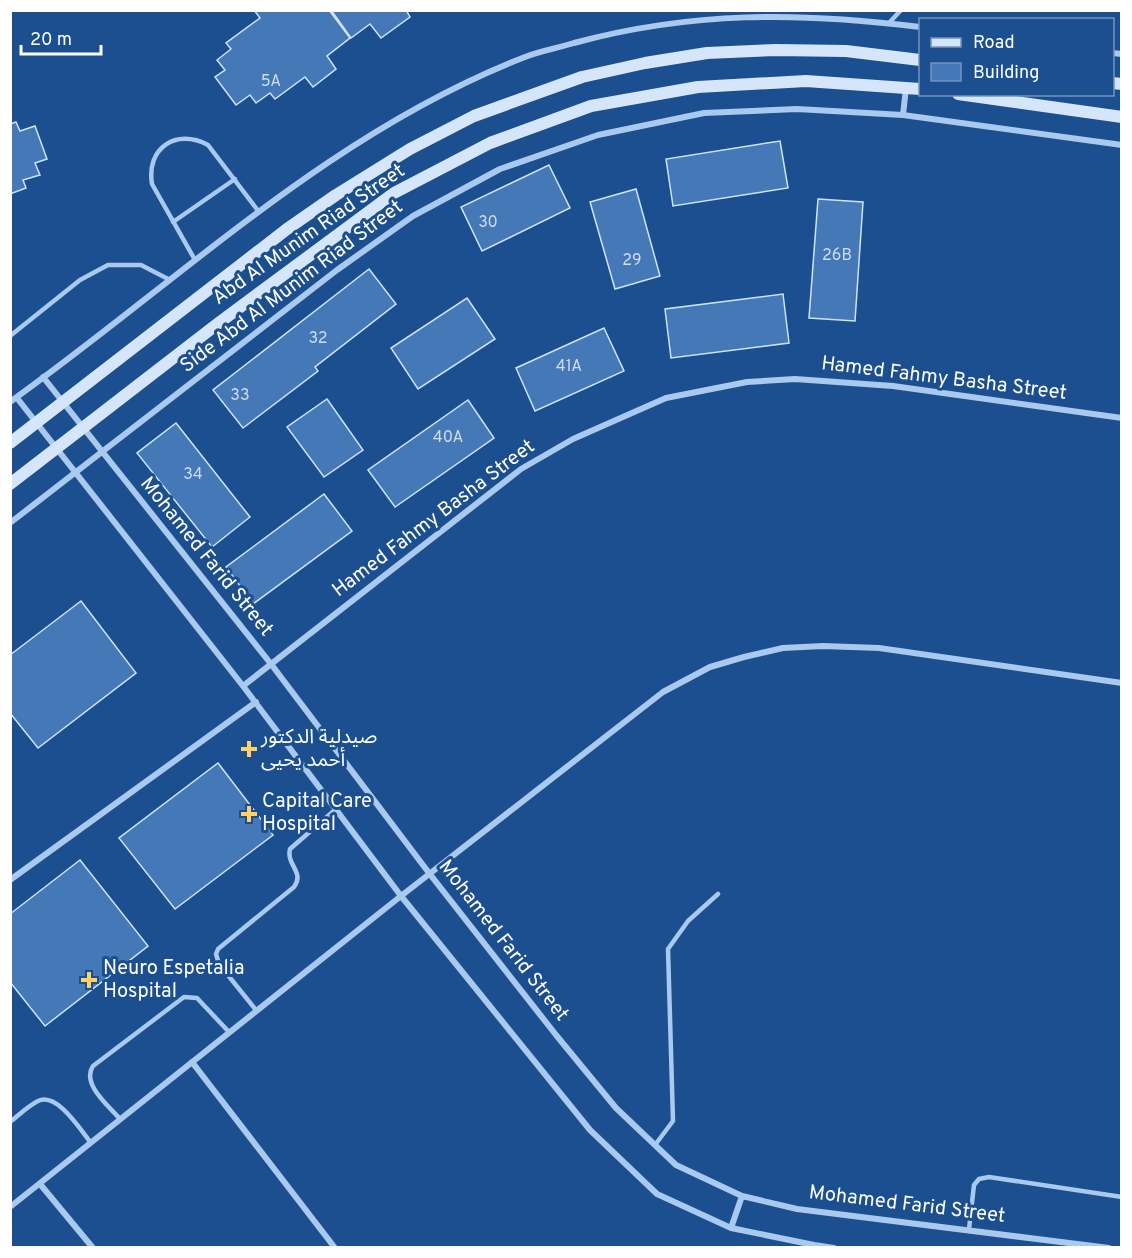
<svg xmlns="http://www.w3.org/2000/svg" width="1132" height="1258" viewBox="0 0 1132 1258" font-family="Overpass,'Noto Sans Arabic',sans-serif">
	<rect width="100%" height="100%" fill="#1b4f8f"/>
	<path fill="#4478b7" stroke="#cfe3fa" stroke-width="1.5" d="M 254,10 L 329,10 L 350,38 L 327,56 L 336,69 L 313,87 L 305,77 L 275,99 L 270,93 L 256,103 L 250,95 L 236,105 L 215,77 L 225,70 L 217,60 L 231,49 L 226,43 L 260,18 Z
		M 331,10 L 406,10 L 410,17 L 381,38 L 370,24 L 351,38 Z
		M 16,122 L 20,131 L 35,126 L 47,159 L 35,163 L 40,175 L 23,180 L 26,188 L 10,194 L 10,124 Z
		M 780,141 L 788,188 L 673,206 L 666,159 Z
		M 549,165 L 570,208 L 482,251 L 461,207 Z
		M 636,189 L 660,276 L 615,289 L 590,202 Z
		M 818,199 L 863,202 L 855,321 L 809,318 Z
		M 369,269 L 396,304 L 315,367 L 318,371 L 243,428 L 213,390 Z
		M 783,294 L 789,343 L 671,358 L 665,309 Z
		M 467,298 L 495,339 L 418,389 L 391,348 Z
		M 604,328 L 624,371 L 535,411 L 516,368 Z
		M 327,399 L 363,450 L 324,477 L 287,427 Z
		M 468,400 L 494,438 L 395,507 L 368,470 Z
		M 176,423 L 250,517 L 212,547 L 137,453 Z
		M 324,494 L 352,531 L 253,604 L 226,567 Z
		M 81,601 L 136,673 L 38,748 L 10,713 L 10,655 Z
		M 218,763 L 273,835 L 175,909 L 119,838 Z
		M 80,860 L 148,946 L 45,1026 L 10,982 L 10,914 Z"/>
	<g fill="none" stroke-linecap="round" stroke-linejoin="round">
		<path stroke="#a9c9ee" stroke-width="4.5" d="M 889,23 L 901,10
			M 173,222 L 235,179
			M 195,260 L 152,184 C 146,148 176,128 208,145 L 259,212
			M 10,336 L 80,280 L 108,265 L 141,265 L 170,280
			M 256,1010 L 219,964 L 216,954 L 218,949 L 294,887 C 305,872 286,865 290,849 L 336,809
			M 120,1119 C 109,1106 81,1084 93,1066 L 184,997 L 197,998 L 229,1032
			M 10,1122 C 19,1115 28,1106 38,1101 C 57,1092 80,1129 91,1143
			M 655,1145 L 673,1121 L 668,949 L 688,921 L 718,894
			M 969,1229 L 974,1185 L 979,1179 L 989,1177 L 1122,1197"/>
		<path stroke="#a9c9ee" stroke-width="6" d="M 1112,53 L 1122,54
			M 903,115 L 906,88
			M 43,377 L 271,664 L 429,873 L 556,1035 L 616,1108 L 676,1165 L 742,1196 L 797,1209 L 1109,1248
			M 17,398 L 243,686 L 401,896 L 590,1130 L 657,1194 L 731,1228 L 814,1245 L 834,1248
			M 10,402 C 178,282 329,133 525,57 C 540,51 558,48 574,43 C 692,11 800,12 920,27
			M 10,523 L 337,270 L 413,216 L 500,169 L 598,135 L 704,113 L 797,109 L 903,115 L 1122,145
			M 243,686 L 521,469 L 573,439 L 666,398 L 747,382 L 795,379 L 893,386 L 1122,418
			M 10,880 L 256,702
			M 192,1062 L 335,1248
			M 40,1184 L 93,1248
			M 10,1207 L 401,896 L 663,692 L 710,667 L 744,657 L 783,648 L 823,646 L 879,648 L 1122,683
			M 731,1228 L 742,1196"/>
		<path stroke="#d6e6fa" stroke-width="12" d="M 1112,83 L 1122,84
			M 958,94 L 1122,117
			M 10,443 L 287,229 L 336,195 L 410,149 L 474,116 L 582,77 L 645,63 L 707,53 L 776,50 L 846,51 L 920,60
			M 10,484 L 216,325 L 394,193 L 490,143 L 591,106 L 698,87 L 806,81 L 920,89"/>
	</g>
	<g fill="#ffd166" stroke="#1b4f8f" stroke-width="2">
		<path d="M246 740h6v6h6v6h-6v6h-6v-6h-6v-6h6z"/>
		<path d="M246 805h6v6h6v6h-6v6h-6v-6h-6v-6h6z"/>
		<path d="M86 971h6v6h6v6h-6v6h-6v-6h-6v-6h6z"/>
	</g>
	<g text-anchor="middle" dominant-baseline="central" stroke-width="6" stroke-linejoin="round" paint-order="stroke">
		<g font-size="16" fill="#d0dded">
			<text x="271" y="82">5A</text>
			<text x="488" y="223">30</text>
			<text x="837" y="256">26B</text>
			<text x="632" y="261">29</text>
			<text x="318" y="339">32</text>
			<text x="569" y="367">41A</text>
			<text x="240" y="396">33</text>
			<text x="448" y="438">40A</text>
			<text x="193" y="475">34</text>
		</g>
		<g font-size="20" fill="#fff" stroke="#1b4f8f">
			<text transform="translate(309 235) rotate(-35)">Abd Al Munim Riad Street</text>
			<text transform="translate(292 287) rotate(-37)">Side Abd Al Munim Riad Street</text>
			<text transform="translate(944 379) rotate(7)">Hamed Fahmy Basha Street</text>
			<text transform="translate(434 519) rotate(-37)">Hamed Fahmy Basha Street</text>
			<text transform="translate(206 557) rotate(51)">Mohamed Farid Street</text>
			<text transform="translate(503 941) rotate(52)">Mohamed Farid Street</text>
			<text transform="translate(907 1205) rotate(7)">Mohamed Farid Street</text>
		</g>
		<g font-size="20" fill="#fff" stroke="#1b4f8f" text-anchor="start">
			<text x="261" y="738">صيدلية الدكتور<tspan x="261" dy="23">أحمد يحيى</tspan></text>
			<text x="262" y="802">Capital Care<tspan x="262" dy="23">Hospital</tspan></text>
			<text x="103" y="969">Neuro Espetalia<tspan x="103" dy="23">Hospital</tspan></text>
		</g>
	</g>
	<rect width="1132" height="1258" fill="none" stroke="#ffffff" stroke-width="24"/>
	<rect x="919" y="18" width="195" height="78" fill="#1b4f8f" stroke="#7695bc" stroke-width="1.5"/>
	<rect x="931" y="38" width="30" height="9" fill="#d6e6fa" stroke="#7695bc" stroke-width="1.5"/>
	<text x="973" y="48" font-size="18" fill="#ffffff">Road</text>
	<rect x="931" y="63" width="30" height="18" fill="#4478b7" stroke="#7695bc" stroke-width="1.5"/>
	<text x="973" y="78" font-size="18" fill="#ffffff">Building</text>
	<path d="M21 45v9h80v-9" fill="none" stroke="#ffffff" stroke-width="3"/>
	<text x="30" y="45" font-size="18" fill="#ffffff" stroke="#1b4f8f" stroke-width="4.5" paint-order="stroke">20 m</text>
</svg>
